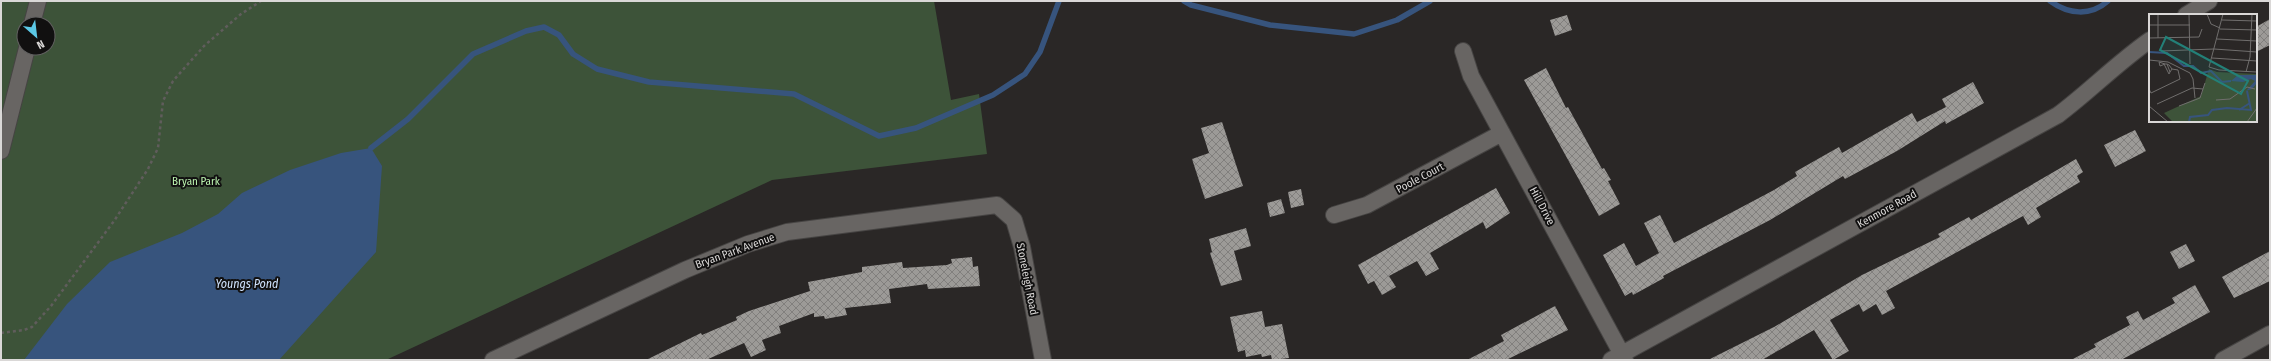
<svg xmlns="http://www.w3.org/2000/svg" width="2271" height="361" viewBox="0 0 2271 361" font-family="'Fira Sans Condensed',sans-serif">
	<defs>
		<pattern id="building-cross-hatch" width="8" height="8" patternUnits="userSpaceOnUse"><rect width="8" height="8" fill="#9c9a97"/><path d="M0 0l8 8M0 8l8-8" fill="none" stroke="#817f7d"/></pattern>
	</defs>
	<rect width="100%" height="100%" fill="#2a2726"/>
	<path fill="#3d5339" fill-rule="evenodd" d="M 1,1 L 934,1 L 951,100 L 979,94 L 987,154 L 772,180 L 386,360 L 1,360 ZM 24,24 L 48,24 L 48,48 L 24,48 Z"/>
	<path fill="#37547d" d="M 371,148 L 382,166 L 376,252 L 279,360 L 24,360 L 67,304 L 110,262 L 182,233 L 218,214 L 242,193 L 290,170 L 341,153 Z"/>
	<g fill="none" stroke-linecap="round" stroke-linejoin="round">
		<path stroke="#37547d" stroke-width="5.5" d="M 1184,1 L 1191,5 L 1270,25 L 1354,34 L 1397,20 L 1430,1
			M 2050,1 C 2068,14 2090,17 2108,1
			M 371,148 L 408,119 L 473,54 L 526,31 L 544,27 L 559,35 L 573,54 L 597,69 L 649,82 L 794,94 L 879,136 L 916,128 L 993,95 L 1025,74 L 1040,52 L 1059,1"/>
	</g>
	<path fill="url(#building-cross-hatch)" d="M 1567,15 L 1572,30 L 1555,36 L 1550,20 Z
		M 2270,19 L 2270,45 L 2256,52 L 2256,27 Z
		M 1546,68 L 1566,108 L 1568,107 L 1602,169 L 1604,168 L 1611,180 L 1608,181 L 1620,204 L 1599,216 L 1524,80 Z
		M 1973,82 L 1984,103 L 1946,124 L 1945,121 L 1897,151 L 1845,179 L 1843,176 L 1770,220 L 1663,276 L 1664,278 L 1633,295 L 1632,292 L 1625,296 L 1603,255 L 1624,243 L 1636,266 L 1659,253 L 1644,223 L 1660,215 L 1674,243 L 1774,190 L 1797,176 L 1795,172 L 1839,147 L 1842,153 L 1912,113 L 1917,122 L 1946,107 L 1942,99 Z
		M 1222,122 L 1243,186 L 1205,199 L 1192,159 L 1209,153 L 1201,128 Z
		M 2135,130 L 2146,151 L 2115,167 L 2104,145 Z
		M 2076,159 L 2083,172 L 2077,176 L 2080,182 L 2036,208 L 2041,217 L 2028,225 L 2023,216 L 1886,291 L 1895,308 L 1882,315 L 1876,304 L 1863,312 L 1859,304 L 1830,320 L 1849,351 L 1833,360 L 1814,330 L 1762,360 L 1708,360 L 1774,327 L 1862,275 L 1940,237 L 1938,234 L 1969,217 L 1971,220 Z
		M 1496,188 L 1510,213 L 1486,229 L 1483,222 L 1430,253 L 1439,269 L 1426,276 L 1417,261 L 1389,276 L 1396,287 L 1382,295 L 1374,281 L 1368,284 L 1358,265 Z
		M 1301,189 L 1304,205 L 1291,208 L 1288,192 Z
		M 1281,199 L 1285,213 L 1270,217 L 1267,203 Z
		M 1246,228 L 1251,246 L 1234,251 L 1242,280 L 1221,286 L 1210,253 L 1212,252 L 1209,239 Z
		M 2186,244 L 2195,261 L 2179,269 L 2170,252 Z
		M 2270,251 L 2270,281 L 2234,298 L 2222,277 Z
		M 972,257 L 973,267 L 978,266 L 980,286 L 928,289 L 927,284 L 889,289 L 891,303 L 845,308 L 847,315 L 825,319 L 824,316 L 814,317 L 814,313 L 779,326 L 781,333 L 762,340 L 766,350 L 751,357 L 744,343 L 706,360 L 646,360 L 701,333 L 702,335 L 737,320 L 736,317 L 749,311 L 810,291 L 808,282 L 862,272 L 862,267 L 902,262 L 903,268 L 947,265 L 952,263 L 951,259 Z
		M 2195,285 L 2210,312 L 2121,360 L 2071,360 L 2096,347 L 2094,344 L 2130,325 L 2126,317 L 2138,311 L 2143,320 L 2175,303 L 2172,298 Z
		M 1555,306 L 1568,330 L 1506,360 L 1467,360 L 1504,341 L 1501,335 Z
		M 1262,311 L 1265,327 L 1282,324 L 1289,358 L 1272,360 L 1271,355 L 1262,357 L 1261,354 L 1246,357 L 1245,350 L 1238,352 L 1230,317 Z"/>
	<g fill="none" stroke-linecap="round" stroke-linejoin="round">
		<defs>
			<path id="street" d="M 2186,15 L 2209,1
				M 32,24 L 38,1
				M 1463,51 L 1471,76 L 1625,360
				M 1,151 L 27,48
				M 1334,215 L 1367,205 L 1502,133
				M 493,360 L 685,270 L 748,244 L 787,232 L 997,205 L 1014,220 L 1022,247 L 1043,360
				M 1611,360 L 2058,115 C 2090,91 2117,63 2150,40
				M 2223,360 L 2270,334"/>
		</defs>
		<use href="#street" stroke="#464443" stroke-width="18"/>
		<path stroke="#605d5c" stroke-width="2.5" stroke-dasharray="3 3" stroke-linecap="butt" d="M 1,333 L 24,330 L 32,327 L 51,306 L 114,221 L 148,169 L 158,148 L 163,101 L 173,81 L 204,46 L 241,14 L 261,1"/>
		<use href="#street" stroke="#686563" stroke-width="16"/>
	</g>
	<g text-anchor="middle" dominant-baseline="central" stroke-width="4" stroke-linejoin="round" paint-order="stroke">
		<g font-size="11" fill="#dad8d7" stroke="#111010">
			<text transform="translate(1420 178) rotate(-28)">Poole Court</text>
			<text transform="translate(1542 206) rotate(62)">Hill Drive</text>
			<text transform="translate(1887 209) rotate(-29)">Kenmore Road</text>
			<text transform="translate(735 251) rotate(-20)">Bryan Park Avenue</text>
			<text transform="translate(1027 279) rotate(79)">Stoneleigh Road</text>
		</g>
		<g font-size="11" fill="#baf2ae" stroke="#111010">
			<text x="196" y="181">Bryan Park</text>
		</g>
		<g font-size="12" font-style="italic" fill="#cfe2fd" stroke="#111010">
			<text x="247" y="284">Youngs Pond</text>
		</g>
	</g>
	<g transform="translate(2149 14)">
		<rect width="108" height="108" fill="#2a2726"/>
		<path d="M 60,55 L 68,58 L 108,60 L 108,108 L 24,108 L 15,99 L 52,82 Z" fill="#3d5339"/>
		<path d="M 89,61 L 108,61 L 108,69 L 103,75 L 97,77 L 106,67 L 102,65 L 94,68 L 82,67 Z" fill="#37547d"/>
		<path fill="none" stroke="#37547d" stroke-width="2" d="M 0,38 L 18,39 L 35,52 L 44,52 L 52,59 L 62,57 L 73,68 L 82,67M 90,96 L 101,89M 40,108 L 41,103 L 59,101 L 63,96 L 78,94 L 102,96 L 98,77"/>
		<path fill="none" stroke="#706e6d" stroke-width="1" d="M 9,0 L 9,24M 40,0 L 41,50M 58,0 L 62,10 L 71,14M 74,0 L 60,53 L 70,56 L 108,58M 73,6 L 108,7M 0,11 L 41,11M 71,15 L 108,16M 0,24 L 50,23 L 53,15M 68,25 L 108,27M 12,37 L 65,35 L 108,38M 63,44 L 108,47M 0,46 L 19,48 L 41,59 L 44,65 L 46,84M 15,50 L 20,60 L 21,58M 16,50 L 11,52 L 10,48 L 16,50 L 18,50 L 20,51 L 23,55 L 21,58 L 18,50M 97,58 L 101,43 L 103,0M 0,75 L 2,79 L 31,65 L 29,56 L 23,55M 67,86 L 81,85 L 98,73 L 106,75M 8,90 L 43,74 L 54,75M 0,92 L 19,108M 30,92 L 51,84 L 56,69M 98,108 L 108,94"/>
		<path fill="#238078" fill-opacity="0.15" stroke="#238078" stroke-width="2" d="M 17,23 L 99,67 L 92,80 L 11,36 Z"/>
		<rect width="108" height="108" fill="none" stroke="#dad8d7" stroke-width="2"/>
	</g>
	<rect width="2271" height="361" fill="none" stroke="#dad8d7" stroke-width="4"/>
	<g transform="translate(36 36) rotate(152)"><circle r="19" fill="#111010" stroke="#616060"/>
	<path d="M0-3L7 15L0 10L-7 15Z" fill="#5bc8e6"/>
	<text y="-6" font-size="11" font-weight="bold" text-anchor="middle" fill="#dad8d7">N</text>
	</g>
</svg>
